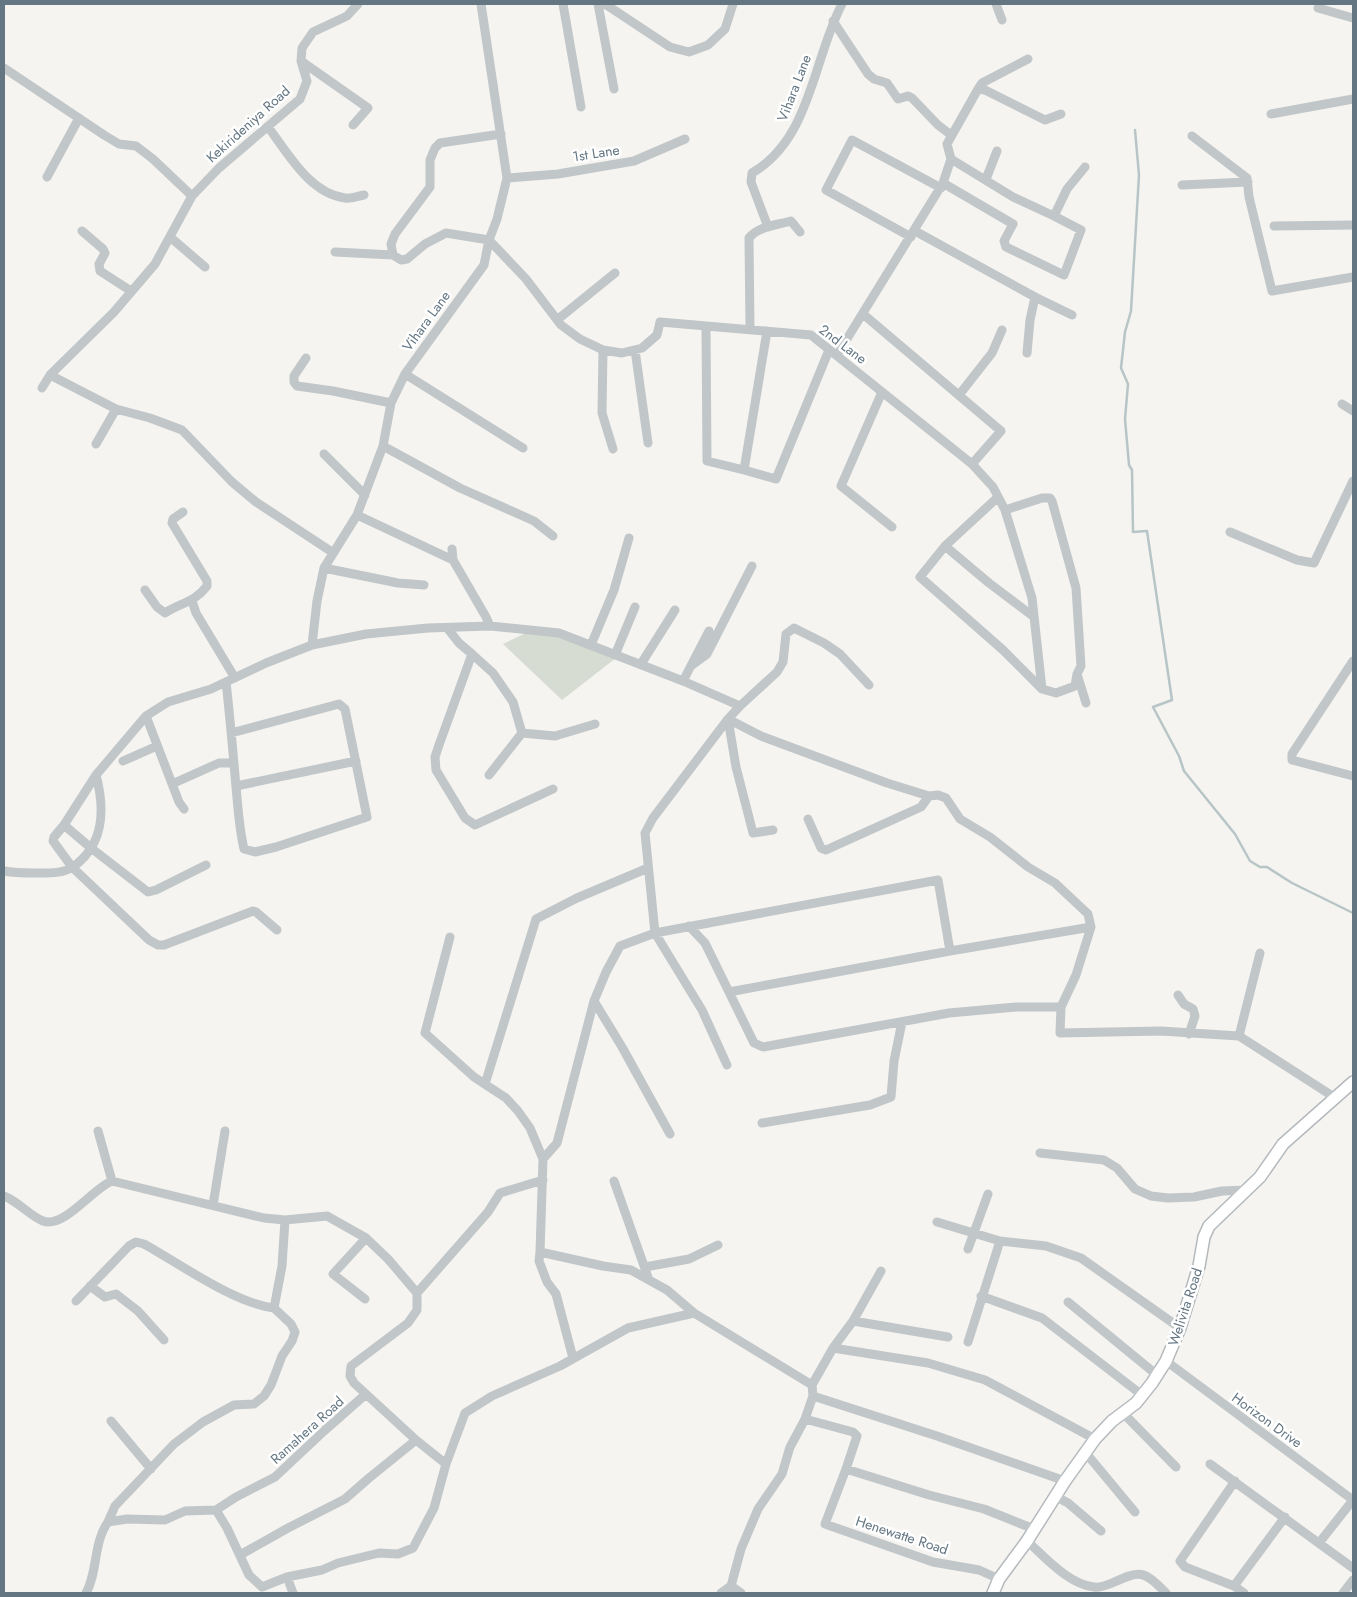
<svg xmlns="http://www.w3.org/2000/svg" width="1357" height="1597" viewBox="0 0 1357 1597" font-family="Jost,sans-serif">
	<rect width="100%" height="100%" fill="#f5f4f0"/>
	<path fill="#d6dcd1" d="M 528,632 L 559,636 L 616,658 L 562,700 L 503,644 Z"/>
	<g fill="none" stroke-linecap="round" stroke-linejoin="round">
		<path stroke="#b7c5c7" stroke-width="2.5" d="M 1135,130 L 1139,175 L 1131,311 L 1125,332 L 1121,368 L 1128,384 L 1125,419 L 1129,465 L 1132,470 L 1133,532 L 1147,531 L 1172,700 L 1153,707 L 1179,756 L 1184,771 L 1235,834 L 1250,861 L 1260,867 L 1267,867 L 1292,883 L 1353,913"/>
		<defs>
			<path id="secondary" d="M 993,1593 L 999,1579 L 1027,1541 L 1065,1481 L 1095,1439 L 1112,1421 L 1136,1403 L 1152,1383 L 1166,1361 L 1180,1328 L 1199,1266 L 1204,1237 L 1209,1226 L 1260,1177 L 1283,1144 L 1353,1082"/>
		</defs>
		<use href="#secondary" stroke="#b4b9bd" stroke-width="14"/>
		<path stroke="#c1c6c8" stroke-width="9" d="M 563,4 L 581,107
			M 598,4 L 614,89
			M 605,4 L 670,47 L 689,52 L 708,45 L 725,29 L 733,4
			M 996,4 L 1002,20
			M 1318,8 L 1353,18
			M 833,21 L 868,74 L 874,79 L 887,83 L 898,99 L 908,96 L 912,98 L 938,125 L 951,135
			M 301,61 L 368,108 L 353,125
			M 4,68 L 104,135 L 119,144 L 136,146 L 153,159 L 192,196 L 219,168 L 300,99 L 307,81 L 301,61 L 302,48 L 313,32 L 347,16 L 358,4
			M 978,89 L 982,83 L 1028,59
			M 1271,114 L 1353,99
			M 268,127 C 288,153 309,193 345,198 C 351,199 358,196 364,195
			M 501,134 L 440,143 L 435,148 L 430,160 L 430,187 L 395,234 L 391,244 L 393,255 L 401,260 L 407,259 L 425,244 L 446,233 L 489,240 L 526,279 L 561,325 L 580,339 L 603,350 L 622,353 L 642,348 L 657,335 L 660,322 L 811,335 L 972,464 L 993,487 L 1005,510 L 1032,598 L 1042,689
			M 1192,136 L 1247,178 L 1249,197 L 1272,291 L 1353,277
			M 951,159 L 1013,197 L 1054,216 L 1067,189 L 1085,167
			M 47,177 L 79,118
			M 507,178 L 558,174 L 634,161 L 685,139
			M 986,179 L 997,151
			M 943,183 L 1013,224 L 1004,241 L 1006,247 L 1064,275 L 1081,230 L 1054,216
			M 1182,185 L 1248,182
			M 1274,226 L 1353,225
			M 768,227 L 751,182 L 752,173 C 811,139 813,59 842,4
			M 82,231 L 103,249 L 105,253 L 99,264 L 100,271 L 131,291
			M 915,231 L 1035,297 L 1072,315
			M 170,237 L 205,267
			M 911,237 L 826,190 L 852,140 L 941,188
			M 335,252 L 393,255
			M 863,314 L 1001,431 L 972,464
			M 557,320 L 615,273
			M 706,326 L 707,461 L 744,470 L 767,331
			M 750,329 L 749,238 C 759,226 777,225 791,221 L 800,232
			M 603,350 L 602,413 L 613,449
			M 635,350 L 648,443
			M 1027,353 L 1030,320 L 1035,297
			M 837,355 L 943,183 L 951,159 L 947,144 L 978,89 L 985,90 L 1045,120 L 1061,114
			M 306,358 L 294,376 L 294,382 L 297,386 L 333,391 L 391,403
			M 405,374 L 523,448
			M 50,375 L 116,409
			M 42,388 L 50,375 L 114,312 L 155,264 L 192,196
			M 882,392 L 841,486 L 892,527
			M 959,395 L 992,353 L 1002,330
			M 1342,404 L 1353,411
			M 96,444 L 116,409 L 150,418 L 182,430 L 232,482 L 256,502 L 332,552
			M 383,446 L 460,488 L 534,521 L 553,536
			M 324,454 L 365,495
			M 744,470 L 776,479 L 829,350
			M 998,497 L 945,546 L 920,577 L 1003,650 L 1042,689 L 1056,693 L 1075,686 L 1077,674
			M 1005,510 L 1042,498 L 1050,498 L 1052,501 L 1076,588 L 1081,666 L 1077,674 L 1086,703
			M 357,515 L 453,560
			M 1230,532 L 1297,560 L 1314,563 L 1353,481
			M 945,546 L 989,583 L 1034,617
			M 452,549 L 453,560 L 486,617 L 490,626
			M 324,568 L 398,583 L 424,585
			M 145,590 L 157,607 L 165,613 C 182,602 194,603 207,586 L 207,581 L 172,523 L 173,519 L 183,512
			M 192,601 L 196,613 L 235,678
			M 448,629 L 459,643 L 472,654 L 439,745 L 435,757 L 436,770 L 465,818 L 475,825 L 553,789
			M 312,645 L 317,601 L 324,568 L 357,515 L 383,446 L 391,403 L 405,374 L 484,265 L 489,240 L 497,219 L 507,178 L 481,4
			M 591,645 L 614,590 L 629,538
			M 472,654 L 493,673 L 513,702 L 522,733 L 489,775
			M 615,655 L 635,607
			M 1353,661 L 1292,754 L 1292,760 L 1353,776
			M 641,664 L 675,610
			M 692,665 L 707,654 L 752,566
			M 683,681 L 709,631
			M 226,682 C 230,717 233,752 236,787 C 238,807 239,828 244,849 L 255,852 L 276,847 L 367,817 L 345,709 L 339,704 L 231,733
			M 740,706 L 777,672 L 783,662 L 786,634 L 794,628 L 824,643 L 840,654 L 869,685
			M 146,716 L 179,802 L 184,809
			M 522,733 L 555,736 L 595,724
			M 123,761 L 157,746
			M 172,784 L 219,763 L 234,763
			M 236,786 L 356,761
			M 808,819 L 821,848 L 826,850 L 921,807 L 929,796
			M 64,825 L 91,848 L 148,892 L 156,890 L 206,865
			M 4,871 C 14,873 24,873 35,873 C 47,873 62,874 73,867 C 105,844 105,809 96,775
			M 689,926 L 705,943 L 754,1043 L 763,1047 L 949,1013 L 1016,1007 L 1061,1007
			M 277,930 L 256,912 L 253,911 L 164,945 L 158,945 L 149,940 L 72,867 L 53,841 L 54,837 L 64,825 L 96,775 L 146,716 L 168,702 L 211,689 L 266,663 L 312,645 L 366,634 L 428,628 L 490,626 L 559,633 L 683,681 L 740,706 L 728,719 L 761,736 L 887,783 L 929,796 L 938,795 L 946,798 L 960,819 L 990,837 L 1028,867 L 1055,883 L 1088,914 L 1091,927 L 1076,975 L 1061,1007 L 1060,1033 L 1161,1031 L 1239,1036 L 1334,1097
			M 450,937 L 425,1033 L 474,1077 L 506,1098 L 518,1111 L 530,1128 L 543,1159 L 540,1252 L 603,1266 L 631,1270 L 667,1290 L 694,1313
			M 729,992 L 950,951 L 1091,927
			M 1178,995 L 1184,1004 L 1193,1009 L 1195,1016 L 1189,1034
			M 594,1001 L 622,1047 L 670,1134
			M 1239,1036 L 1260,953
			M 727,1065 L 702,1010 L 655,933 L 645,833 L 653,818 L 728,719 L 736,767 L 753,833 L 773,830
			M 485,1084 L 536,919 L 577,898 L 648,868
			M 762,1123 L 870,1105 L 891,1097 L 894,1061 L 902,1022
			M 98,1131 L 112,1181
			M 1040,1153 L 1104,1160 L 1117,1168 L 1135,1189 L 1151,1196 L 1168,1198 L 1194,1197 L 1222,1191 L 1247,1190
			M 543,1159 L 557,1143 L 594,1001 L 606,972 L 620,946 L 655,933 L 938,880 L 950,951
			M 614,1181 L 649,1280
			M 4,1196 C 19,1202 30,1216 43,1221 C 64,1229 93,1188 112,1181 L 264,1218 L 285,1220
			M 213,1205 L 225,1131
			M 937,1222 L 1000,1241
			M 968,1249 L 988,1194
			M 540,1252 L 539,1261 L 547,1282 L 556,1294 L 573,1358
			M 645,1267 L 689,1259 L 718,1245
			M 90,1286 L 105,1297 L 116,1294 L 138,1311 L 164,1340
			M 981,1296 L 1042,1318 L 1142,1395
			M 365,1299 L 333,1274 L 366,1238
			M 76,1301 L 129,1246 L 136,1242 L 144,1244 C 180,1264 234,1303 274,1308
			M 1068,1302 L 1157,1375
			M 853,1321 L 948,1337
			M 968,1342 L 1000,1241 L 1046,1246 L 1081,1258 L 1180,1328
			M 833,1348 L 853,1321 L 881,1271
			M 1166,1361 L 1353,1500
			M 813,1396 L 937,1436 L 1065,1481
			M 1123,1413 L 1176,1467
			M 805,1419 L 853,1432 L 857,1436 L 846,1469
			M 111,1421 L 151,1469
			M 416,1440 L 354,1383 L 350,1376 L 351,1366 L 408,1323 L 417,1310 L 417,1293
			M 1086,1453 L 1135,1512
			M 446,1464 L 465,1413 L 492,1396 L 560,1366 L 628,1328 L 694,1313 L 812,1385
			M 1210,1464 L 1353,1568
			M 1235,1481 L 1180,1561 L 1185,1567 L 1234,1586 L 1244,1593
			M 1055,1496 L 1068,1503 L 1101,1531
			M 216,1510 L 227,1528 L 249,1575 L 262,1587 L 287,1577 L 322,1570 L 338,1563 L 379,1553 L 398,1554 L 413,1548 L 434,1508 L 446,1464 L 416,1440 L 369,1478 L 345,1499 L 288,1528 L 240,1555
			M 108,1522 L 115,1506 L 174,1444 L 203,1422 L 234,1405 L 254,1404 L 264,1396 L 271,1385 L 282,1356 L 292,1341 L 295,1332 L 291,1324 L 274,1308 L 282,1266 L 285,1220 L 327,1216 L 366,1238 L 388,1259 L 417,1293 L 488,1212 L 500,1193 L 543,1180
			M 1027,1541 C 1045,1557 1068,1584 1094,1587 C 1100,1588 1107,1585 1112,1583 C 1141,1570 1143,1570 1166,1593
			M 1319,1543 L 1353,1500
			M 287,1577 L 293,1593
			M 999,1579 L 979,1570 L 933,1562 L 825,1524 L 846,1469 L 929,1495 L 984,1509 L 1034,1529
			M 731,1586 L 741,1549 L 758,1509 L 782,1474 L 790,1447 L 805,1419 L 813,1396 L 812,1385 L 833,1348 L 928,1363 L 985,1380 L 1095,1439
			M 731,1586 L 741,1593
			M 1234,1586 L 1285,1517
			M 86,1593 C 98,1572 93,1543 108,1522 L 127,1519 L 165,1520 L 185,1511 L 216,1510 L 236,1497 L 275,1477 L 324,1431 L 366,1394
			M 721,1593 L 731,1586
			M 1343,1593 L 1353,1580"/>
		<use href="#secondary" stroke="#fff" stroke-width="11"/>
	</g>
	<g text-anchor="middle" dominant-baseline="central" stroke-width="5" stroke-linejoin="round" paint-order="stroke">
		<g font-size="14" fill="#637682" stroke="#fff">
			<text transform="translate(794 88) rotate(-69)">Vihara Lane</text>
			<text transform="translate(248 124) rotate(-42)">Kekirideniya Road</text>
			<text transform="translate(596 153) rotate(-9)">1st Lane</text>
			<text transform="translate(426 321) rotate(-54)">Vihara Lane</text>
			<text transform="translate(843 344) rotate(37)">2nd Lane</text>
			<text transform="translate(1185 1307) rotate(-72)">Welivita Road</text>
			<text transform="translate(1267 1420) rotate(36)">Horizon Drive</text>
			<text transform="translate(307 1430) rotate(-42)">Ramahera Road</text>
			<text transform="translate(902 1535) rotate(18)">Henewatte Road</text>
		</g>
	</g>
	<rect width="1357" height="1597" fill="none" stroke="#637682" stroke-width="10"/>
</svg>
